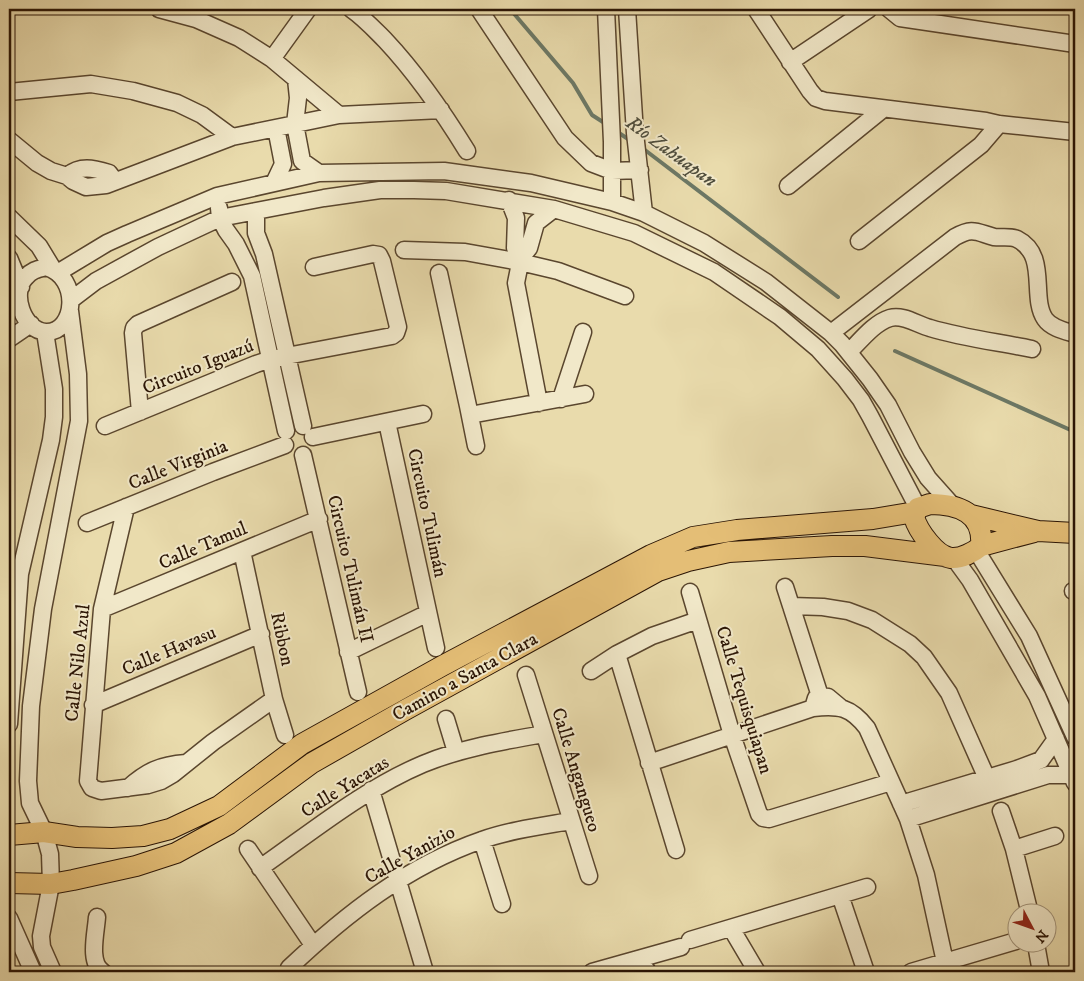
<svg xmlns="http://www.w3.org/2000/svg" width="1084" height="981" viewBox="0 0 1084 981" font-family="'IM FELL DW Pica',serif">
	<rect width="100%" height="100%" fill="#e9dbac"/>
	<filter id="stains"><feTurbulence type="fractalNoise" baseFrequency=".004" numOctaves="4"/><feColorMatrix values="0 0 0 0 .2 0 0 0 0 .09 0 0 0 0 .02 0 0 0 .5 -.17"/></filter>
	<radialGradient id="worn" r=".72"><stop offset=".6" stop-color="#630" stop-opacity="0"/><stop offset="1" stop-color="#630" stop-opacity=".3"/></radialGradient>
	<g fill="none" stroke-linecap="round" stroke-linejoin="round">
		<path stroke="#6c7865" stroke-width="4" d="M 510,9 L 573,83 L 592,115 L 606,124
			M 616,131 L 631,141
			M 641,147 L 838,297
			M 895,351 L 1075,432"/>
		<defs>
			<path id="minor" d="M 159,9 L 196,19 L 239,38 L 272,59 L 339,115 L 441,110
				M 351,9 C 364,18 374,29 385,40 C 417,74 443,112 467,151
				M 479,9 L 565,138 L 591,163 L 612,171 L 640,170
				M 606,9 L 612,142 L 612,202
				M 627,9 L 635,133 L 644,213
				M 756,9 L 810,91 L 816,98 L 825,101 L 986,121 L 999,124 L 1075,132
				M 889,9 L 900,18 L 1075,44
				M 272,59 L 308,9
				M 790,62 L 869,9
				M 296,79 L 298,98 L 295,124 L 302,161 L 319,173
				M 9,92 L 91,84 L 133,91 L 177,103 L 202,115 L 232,137
				M 9,140 L 37,163 L 51,171 L 67,176 L 73,181 L 86,187 L 106,185 L 232,137 L 339,115
				M 67,176 C 80,165 93,168 109,173 L 115,181
				M 274,183 L 283,164 L 276,128
				M 788,186 L 883,109
				M 509,200 L 516,218 L 515,248 L 521,258
				M 219,208 L 220,218 L 226,230 L 236,244 L 252,276 L 286,431
				M 256,211 L 256,233 L 264,254 L 303,426
				M 9,217 L 39,246 L 53,269
				M 859,241 L 981,145 L 999,124
				M 404,250 L 465,252 L 520,262 L 558,271 L 625,296
				M 9,258 L 21,287
				M 46,267 C 81,277 76,333 46,332 C 23,331 10,292 26,277 C 32,270 38,269 46,267 Z
				M 59,272 L 107,243 L 127,234 L 217,196 L 319,173 L 444,171 L 531,183 L 612,202 L 644,213 L 704,243 L 766,282 L 831,333 L 842,344 L 870,379 L 888,405 L 912,452 L 928,478 L 953,506
				M 439,273 L 468,406 L 476,446
				M 71,300 L 96,281 L 158,247 L 220,218 L 256,211 L 324,198 L 380,190 L 414,190 L 446,191 L 554,209 L 634,233 L 714,272 L 780,317 L 818,349 L 845,379 L 861,400 L 870,416 L 918,508
				M 831,333 L 955,237 C 973,227 976,232 994,237 C 1001,238 1011,236 1017,239 C 1049,255 1030,297 1045,319 C 1051,328 1065,331 1075,334
				M 9,339 L 31,324
				M 849,352 C 861,340 874,323 890,318 C 903,314 918,325 930,328 C 963,338 998,342 1032,349
				M 561,399 L 583,332
				M 539,403 L 516,283 L 521,258 L 529,248 L 536,223 L 554,209
				M 140,412 L 133,333 L 134,328 L 138,324 L 232,282
				M 470,415 L 585,394
				M 387,422 L 436,648
				M 105,426 L 256,364 L 271,359 L 392,336 L 396,333 L 398,327 L 382,261 L 379,255 L 373,254 L 314,267
				M 313,437 L 423,414
				M 303,455 L 358,692
				M 126,507 L 102,609 L 88,781 L 92,788 L 101,791 L 148,785 L 161,781 L 173,774 L 213,742 L 274,699
				M 87,523 L 213,472 L 285,445
				M 976,550 L 1029,636 L 1075,737
				M 242,551 L 274,699 L 285,735
				M 954,558 L 970,580 L 1037,696 L 1075,783
				M 785,587 L 820,696
				M 1073,591 L 1075,591
				M 690,592 L 732,735 L 759,814 L 763,818 L 769,819 L 891,782
				M 791,606 L 823,607 L 848,611 L 872,620 L 910,644 L 924,657 L 949,693 L 993,792
				M 102,609 L 319,519
				M 348,652 L 428,613
				M 617,654 L 676,850
				M 591,671 L 617,654 L 652,636 L 698,620
				M 526,675 L 589,876
				M 93,705 L 261,634
				M 840,707 L 828,697 L 820,696 L 816,698 L 813,708 C 839,705 851,707 867,728 L 908,819 L 926,875 L 945,962
				M 446,719 L 456,752
				M 9,724 L 20,574 L 51,440 L 54,417 L 54,389 L 45,332
				M 649,763 L 813,708
				M 128,788 C 147,771 160,765 186,763
				M 371,790 L 425,972
				M 901,804 L 1017,769 L 1041,760 L 1056,739
				M 1001,811 L 1014,849 L 1030,914
				M 908,819 L 1048,775 L 1072,775
				M 482,840 L 502,904
				M 248,849 L 313,945
				M 1014,849 L 1055,836
				M 260,868 C 313,831 364,789 423,764 C 462,748 503,741 544,734
				M 840,895 L 866,972
				M 97,917 C 96,933 88,963 103,972
				M 9,918 L 33,972
				M 731,928 L 757,972
				M 690,940 L 867,887
				M 1036,944 L 1041,972
				M 639,960 L 648,972
				M 289,968 C 346,914 407,866 482,840 C 510,830 542,826 571,821
				M 53,972 L 42,947 L 41,936 L 51,884 L 50,854 L 44,832 L 30,803 L 28,781 L 31,706 L 43,609 L 79,421 L 78,374 L 70,311
				M 592,972 L 681,947
				M 911,972 L 1016,941"/>
			<path id="major" d="M 930,504 C 958,504 984,513 981,546 C 974,552 961,559 951,558 C 936,556 918,531 914,517 L 918,508 Z
				M 971,515 L 1038,531 L 1075,533
				M 981,546 L 1034,532
				M 9,835 L 44,832 L 77,837 L 112,838 L 143,836 L 170,829 L 219,806 L 302,744 L 442,666 L 651,555 L 693,537 L 737,530 L 873,519 L 915,512
				M 9,883 L 51,884 L 73,880 L 136,866 L 176,853 L 229,824 L 312,763 L 405,710 L 658,571 L 688,561 L 729,552 L 832,546 L 865,546 L 945,556"/>
		</defs>
		<use href="#minor" stroke="#5a462e" stroke-width="19"/>
		<use href="#major" stroke="#2a1404" stroke-width="22"/>
		<use href="#minor" stroke="#f1e8c9" stroke-width="16"/>
		<use href="#major" stroke="#e4be76" stroke-width="20"/>
	</g>
	<g text-anchor="middle" dominant-baseline="central" stroke-width="4" stroke-linejoin="round" paint-order="stroke">
		<g font-size="19" fill="#2a1404" stroke="#f1e8c9">
			<text transform="translate(198 367) rotate(-22)">Circuito Iguazú</text>
			<text transform="translate(178 465) rotate(-22)">Calle Virginia</text>
			<text transform="translate(427 513) rotate(78)">Circuito Tulimán</text>
			<text transform="translate(203 546) rotate(-23)">Calle Tamul</text>
			<text transform="translate(350 569) rotate(77)">Circuito Tulimán II</text>
			<text transform="translate(282 639) rotate(78)">Ribbon</text>
			<text transform="translate(169 651) rotate(-23)">Calle Havasu</text>
			<text transform="translate(78 663) rotate(-84)">Calle Nilo Azul</text>
			<text transform="translate(465 677) rotate(-29)">Camino a Santa Clara</text>
			<text transform="translate(744 700) rotate(73)">Calle Tequisquiapan</text>
			<text transform="translate(576 770) rotate(73)">Calle Angangueo</text>
			<text transform="translate(345 787) rotate(-32)">Calle Yacatas</text>
			<text transform="translate(410 855) rotate(-29)">Calle Yanizio</text>
		</g>
		<g font-size="20" font-style="italic" fill="#504e3d" stroke="#f1e8c9">
			<text transform="translate(671 152) rotate(36)">Río Zahuapan</text>
		</g>
	</g>
	<rect width="1084" height="981" fill="none" stroke="#e9dbac" stroke-width="30"/>
	<rect x="10" y="10" width="1064" height="961" fill="none" stroke="#2a1404" stroke-width="2.5"/>
	<rect x="15" y="15" width="1054" height="951" fill="none" stroke="#2a1404"/>
	<g transform="translate(1032 928) rotate(131)"><circle r="24" fill="#f1e8c9" stroke="#a1937a"/>
	<path d="M0-4L9 19L0 12L-9 19Z" fill="#8f2418"/>
	<text y="-8" font-size="14" font-weight="bold" text-anchor="middle" fill="#2a1404">N</text>
	</g>
	<rect width="100%" height="100%" filter="url(#stains)"/>
	<rect width="100%" height="100%" fill="url(#worn)"/>
</svg>
